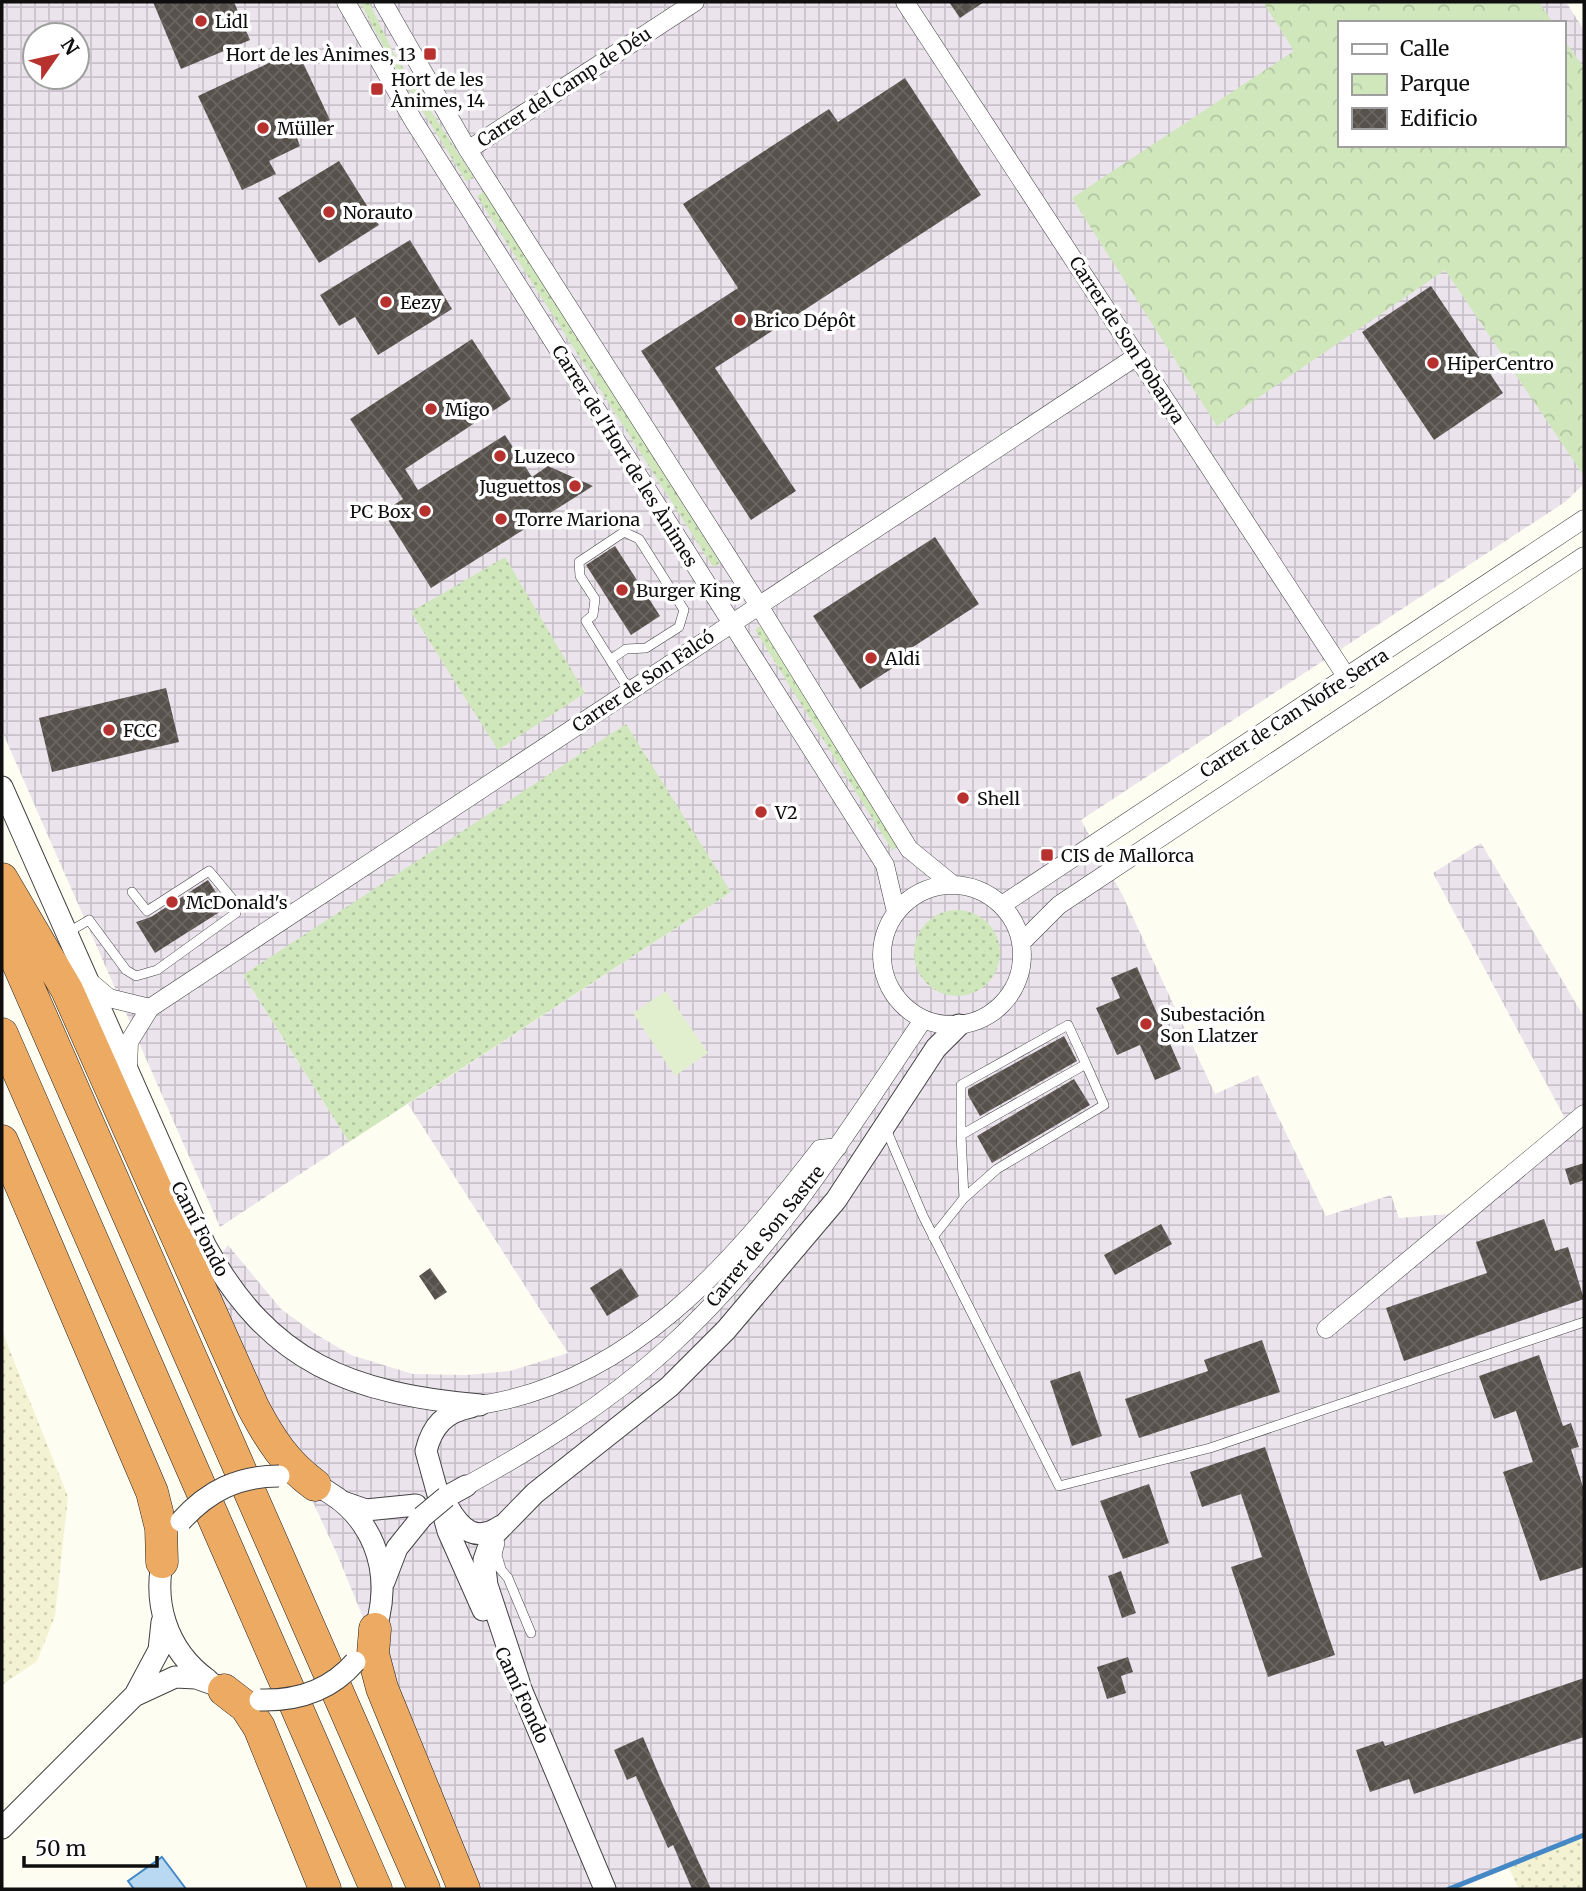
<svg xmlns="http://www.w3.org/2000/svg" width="1586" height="1891" viewBox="0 0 1586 1891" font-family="Merriweather,serif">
	<defs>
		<pattern id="industrial-grid" width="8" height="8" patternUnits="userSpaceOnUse" patternTransform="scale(1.75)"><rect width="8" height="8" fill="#ece4ed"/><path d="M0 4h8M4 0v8" fill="none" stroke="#c9c2ca"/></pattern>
		<pattern id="farmland-dots" width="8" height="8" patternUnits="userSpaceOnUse" patternTransform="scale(1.75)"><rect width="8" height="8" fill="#f3f3d3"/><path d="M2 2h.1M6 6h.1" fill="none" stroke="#cfcfb4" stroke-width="1.8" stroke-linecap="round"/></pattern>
		<pattern id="grass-dots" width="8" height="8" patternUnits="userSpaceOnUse" patternTransform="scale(1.75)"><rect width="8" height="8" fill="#d0e7bc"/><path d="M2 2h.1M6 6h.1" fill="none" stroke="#b1c5a0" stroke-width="1.8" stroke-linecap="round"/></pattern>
		<pattern id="park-crowns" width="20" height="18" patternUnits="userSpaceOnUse" patternTransform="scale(1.75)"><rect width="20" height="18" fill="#d0e7bc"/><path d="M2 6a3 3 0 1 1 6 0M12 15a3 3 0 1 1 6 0" fill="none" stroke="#b1c5a0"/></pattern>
		<pattern id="building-cross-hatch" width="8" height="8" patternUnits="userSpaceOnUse" patternTransform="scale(1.75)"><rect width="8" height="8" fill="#57514c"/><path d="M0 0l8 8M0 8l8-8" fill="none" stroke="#6a6561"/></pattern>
	</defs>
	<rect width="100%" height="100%" fill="#fefdf2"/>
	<path fill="url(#industrial-grid)" fill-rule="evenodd" d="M 2,2 L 1566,2 L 1584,30 L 1584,484 L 1565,502 L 1081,820 L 1123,896 L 1215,1094 L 1258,1075 L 1326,1216 L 1391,1195 L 1399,1218 L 1460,1213 L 1567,1122 L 1433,873 L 1481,843 L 1584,1017 L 1584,1836 L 1457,1889 L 474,1889 L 337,1554 L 207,1273 L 228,1245 L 281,1309 L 314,1333 L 351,1355 L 413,1374 L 467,1375 L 510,1371 L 568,1353 L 408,1104 L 731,892 L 243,975 L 349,1142 L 220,1227 L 2,731 ZM 1339,23 L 1563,23 L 1563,145 L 1339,145 ZM 35,35 L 77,35 L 77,77 L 35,77 Z"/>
	<path fill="url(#farmland-dots)" d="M 2,1331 L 68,1497 L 55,1616 L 37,1661 L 2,1685 Z
		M 1578,1839 L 1584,1844 L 1584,1889 L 1519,1889 L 1509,1868 Z"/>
	<path fill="url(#grass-dots)" d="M 360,2 L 369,2 L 393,52 L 474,178 L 466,181 L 389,57 Z
		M 486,190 L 720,563 L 713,567 L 477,196 Z
		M 505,557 L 585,693 L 498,750 L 411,612 Z
		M 761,625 L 898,845 L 892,850 L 755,630 Z
		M 626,724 L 731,892 L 349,1142 L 243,975 Z
		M914 953a43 43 0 1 1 86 0a43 43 0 1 1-86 0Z"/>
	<path fill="url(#park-crowns)" d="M 1263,2 L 1539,2 L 1553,23 L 1339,23 L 1339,145 L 1563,145 L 1563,38 L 1584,68 L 1584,476 L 1445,270 L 1217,426 L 1072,198 L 1294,51 Z"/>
	<path fill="#e1efce" d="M 666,991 L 708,1053 L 675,1076 L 633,1013 Z"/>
	<path fill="#b9d9f3" stroke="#4489c6" stroke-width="2" d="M 162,1857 L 186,1889 L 134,1889 L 128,1881 Z"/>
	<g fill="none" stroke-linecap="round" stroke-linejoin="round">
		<path stroke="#4489c6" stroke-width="5" d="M 1449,1889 L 1584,1835"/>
	</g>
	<path fill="url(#building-cross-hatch)" d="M 153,2 L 234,2 L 250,40 L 181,69 Z
		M 949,2 L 984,2 L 960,18 Z
		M 297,50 L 330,120 L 296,135 L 300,146 L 269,161 L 276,174 L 242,190 L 198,96 Z
		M 905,78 L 981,195 L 715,368 L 796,491 L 751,520 L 641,351 L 738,288 L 683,204 L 829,109 L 838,122 Z
		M 339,161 L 379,225 L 319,263 L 278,198 Z
		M 410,240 L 452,309 L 378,355 L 355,317 L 339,326 L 320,295 Z
		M 1431,286 L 1503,393 L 1434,440 L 1362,332 Z
		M 472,339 L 511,399 L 405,469 L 418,490 L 505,435 L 532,477 L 548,466 L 593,486 L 431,588 L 383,512 L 403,499 L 350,419 Z
		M 935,537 L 979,604 L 896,658 L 899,664 L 860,689 L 813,616 Z
		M 615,546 L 660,616 L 631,635 L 586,565 Z
		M 166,688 L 179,742 L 52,772 L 39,718 Z
		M 208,880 L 226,908 L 155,953 L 136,922 L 151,917 Z
		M 1137,967 L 1181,1069 L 1155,1080 L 1140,1045 L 1117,1055 L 1096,1008 L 1120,998 L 1111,978 Z
		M 1064,1036 L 1077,1061 L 980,1116 L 968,1095 L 968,1089 Z
		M 1074,1079 L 1090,1105 L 992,1163 L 977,1136 Z
		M 1584,1163 L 1584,1180 L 1570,1185 L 1565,1169 Z
		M 1544,1219 L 1555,1251 L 1568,1247 L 1584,1299 L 1404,1361 L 1386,1308 L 1487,1273 L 1476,1242 Z
		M 1161,1224 L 1172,1244 L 1115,1275 L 1104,1255 Z
		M 430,1268 L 447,1292 L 435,1300 L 419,1276 Z
		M 621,1268 L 639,1296 L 607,1316 L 590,1288 Z
		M 1262,1340 L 1280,1392 L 1139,1438 L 1125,1399 L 1208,1371 L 1204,1360 Z
		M 1539,1355 L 1563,1426 L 1571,1423 L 1579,1447 L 1571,1449 L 1584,1490 L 1584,1567 L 1540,1581 L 1503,1472 L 1533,1462 L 1516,1411 L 1494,1419 L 1479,1376 Z
		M 1080,1371 L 1102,1436 L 1072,1446 L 1050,1381 Z
		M 1265,1447 L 1335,1655 L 1268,1677 L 1231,1567 L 1262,1557 L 1241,1494 L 1202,1507 L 1190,1472 Z
		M 1149,1484 L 1169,1543 L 1123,1559 L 1100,1501 Z
		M 1121,1571 L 1136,1613 L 1122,1618 L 1108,1576 Z
		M 1128,1657 L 1133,1672 L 1121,1676 L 1126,1693 L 1107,1699 L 1097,1667 Z
		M 1584,1678 L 1584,1737 L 1414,1794 L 1409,1779 L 1370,1792 L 1356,1750 L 1383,1741 L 1385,1746 Z
		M 643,1737 L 662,1782 L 711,1889 L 692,1889 L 673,1845 L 668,1848 L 636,1776 L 627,1780 L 614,1750 Z"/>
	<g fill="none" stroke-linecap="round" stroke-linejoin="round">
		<defs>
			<path id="service" d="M 610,660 L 626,649 L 646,648 L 679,627 L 684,610 L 639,539 L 624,532 L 579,562 L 580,576 L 595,599 L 593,615 L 586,621 L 629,690
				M 67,933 L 89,920 L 126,970 L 136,976 L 157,970 L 236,913 L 234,901 L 209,871 L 147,911 L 132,892
				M 886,1129 L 923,1216 L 1059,1486 L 1210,1448 L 1584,1322
				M 961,1135 L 961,1085 L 1068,1025 L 1086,1064
				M 933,1237 L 964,1198 L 997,1169 L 1104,1105 L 1086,1064 L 961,1135 L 964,1198
				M 500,1543 L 497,1555 L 501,1569
				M 498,1566 L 508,1578 L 531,1633"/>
			<path id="minor" d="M 346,2 L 413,120 L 885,865 L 896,912
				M 383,2 L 468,150 L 758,604 L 909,849 L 952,884
				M 905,2 L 1348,679
				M 468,150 L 695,2
				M882 955a70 70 0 1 1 140 0a70 70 0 1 1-140 0Z
				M 1002,905 L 1584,519
				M 1021,943 L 1059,905 L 1584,556
				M 90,982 L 109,998 L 150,1008
				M 128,1068 L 129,1042 L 150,1008 L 1137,356
				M 1326,1329 L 1584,1114
				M 480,1405 C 631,1382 731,1264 820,1149 L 838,1147
				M 466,1486 C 537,1447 606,1404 667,1349 C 770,1256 846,1134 923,1020"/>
			<path id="tertiary" d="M 2,787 L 205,1245 C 270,1364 351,1393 480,1405
				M 471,1407 C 445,1412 432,1426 426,1451 L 448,1531 L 483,1610
				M 303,1480 C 373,1505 399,1574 371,1641
				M 446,1497 L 466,1486
				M 343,1502 L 366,1510 L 416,1505
				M 448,1507 C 461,1530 476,1543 501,1526
				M 165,1551 C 151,1600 166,1650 208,1680
				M 384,1582 L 397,1548 L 422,1517
				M 513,1670 L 605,1889
				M 519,1682 L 487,1585 L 484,1560 L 492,1537 L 535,1493 L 669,1387 L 726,1330 L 836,1200 L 936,1048 L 959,1025
				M 135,1695 L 159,1650 L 162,1622
				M 2,1828 L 134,1696 L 175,1677 L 196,1678 L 213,1684"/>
			<path id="motorway" d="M 2,879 L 67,990 L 253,1407 C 270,1439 285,1463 315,1485
				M 2,927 L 424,1889
				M 2,1034 L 376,1889
				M 2,1141 L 152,1492 L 161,1528 L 162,1562
				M 375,1629 L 373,1654 L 382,1688 L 464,1889
				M 224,1690 L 246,1707 L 259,1727 L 325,1889"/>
		</defs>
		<use href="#service" stroke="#424242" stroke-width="10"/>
		<use href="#minor" stroke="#424242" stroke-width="19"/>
		<use href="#tertiary" stroke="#424242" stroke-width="23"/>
		<use href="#motorway" stroke="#202020" stroke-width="33"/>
		<use href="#service" stroke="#fff" stroke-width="9"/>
		<use href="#minor" stroke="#fff" stroke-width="18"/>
		<use href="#tertiary" stroke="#fff" stroke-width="21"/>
		<use href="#motorway" stroke="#ecaa62" stroke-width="32"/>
		<defs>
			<path id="tertiary-bridge" d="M 422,1517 L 446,1497
				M 181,1521 C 208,1491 238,1476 279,1476
				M 260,1700 C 297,1701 330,1691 355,1662"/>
		</defs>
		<use href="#tertiary-bridge" stroke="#424242" stroke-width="23" stroke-linecap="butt"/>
		<use href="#tertiary-bridge" stroke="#fff" stroke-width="21"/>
	</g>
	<g fill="#b7312e" stroke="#fff" stroke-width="2.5">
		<circle cx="201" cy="21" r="7"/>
		<rect x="423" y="47" width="14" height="14" rx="3.5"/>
		<rect x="370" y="82" width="14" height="14" rx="3.5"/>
		<circle cx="263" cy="128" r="7"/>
		<circle cx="329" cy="212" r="7"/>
		<circle cx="386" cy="302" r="7"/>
		<circle cx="740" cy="320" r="7"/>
		<circle cx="1433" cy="363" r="7"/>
		<circle cx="431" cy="409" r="7"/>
		<circle cx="500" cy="456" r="7"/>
		<circle cx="575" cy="486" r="7"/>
		<circle cx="425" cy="511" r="7"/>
		<circle cx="501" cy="519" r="7"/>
		<circle cx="622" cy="590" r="7"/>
		<circle cx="871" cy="658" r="7"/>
		<circle cx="109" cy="730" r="7"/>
		<circle cx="963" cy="798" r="7"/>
		<circle cx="761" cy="812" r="7"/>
		<rect x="1040" y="848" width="14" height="14" rx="3.5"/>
		<circle cx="172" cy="902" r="7"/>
		<circle cx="1146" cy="1024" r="7"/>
	</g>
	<g text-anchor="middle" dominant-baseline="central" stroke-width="7" stroke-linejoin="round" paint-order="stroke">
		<g font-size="18" fill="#0f0f0f" stroke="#fff" text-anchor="start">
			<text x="215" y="21">Lidl</text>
			<text x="416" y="54" text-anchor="end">Hort de les Ànimes, 13</text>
			<text x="391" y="79">Hort de les<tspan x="391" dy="21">Ànimes, 14</tspan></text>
			<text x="277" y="128">Müller</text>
			<text x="343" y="212">Norauto</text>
			<text x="400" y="302">Eezy</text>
			<text x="754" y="320">Brico Dépôt</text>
			<text x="1447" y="363">HiperCentro</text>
			<text x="445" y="409">Migo</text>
			<text x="514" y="456">Luzeco</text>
			<text x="561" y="486" text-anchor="end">Juguettos</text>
			<text x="411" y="511" text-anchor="end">PC Box</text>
			<text x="515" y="519">Torre Mariona</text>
			<text x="636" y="590">Burger King</text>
			<text x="885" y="658">Aldi</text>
			<text x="123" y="730">FCC</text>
			<text x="977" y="798">Shell</text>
			<text x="775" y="812">V2</text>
			<text x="1061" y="855">CIS de Mallorca</text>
			<text x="186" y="902">McDonald's</text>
			<text x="1160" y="1014">Subestación<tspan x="1160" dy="21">Son Llatzer</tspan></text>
		</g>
		<g font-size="18" fill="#0f0f0f" stroke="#fff">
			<text transform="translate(564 87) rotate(-33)">Carrer del Camp de Déu</text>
			<text transform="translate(1127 340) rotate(57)">Carrer de Son Pobanya</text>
			<text transform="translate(625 456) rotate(58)">Carrer de l'Hort de les Ànimes</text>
			<text transform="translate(643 681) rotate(-34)">Carrer de Son Falcó</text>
			<text transform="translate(1294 713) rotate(-33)">Carrer de Can Nofre Serra</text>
			<text transform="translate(200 1229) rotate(63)">Camí Fondo</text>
			<text transform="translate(765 1236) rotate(-51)">Carrer de Son Sastre</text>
			<text transform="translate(522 1695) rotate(65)">Camí Fondo</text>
		</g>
	</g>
	<rect width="1586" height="1891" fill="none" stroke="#0f0f0f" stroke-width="7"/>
	<rect x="1338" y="21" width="228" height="126" fill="#ffffff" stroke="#9f9f9f" stroke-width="2"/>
	<rect x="1352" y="44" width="35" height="10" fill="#ffffff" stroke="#9f9f9f" stroke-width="2"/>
	<text x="1400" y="56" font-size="21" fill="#0f0f0f">Calle</text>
	<rect x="1352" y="74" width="35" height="21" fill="url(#park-crowns)" stroke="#9f9f9f" stroke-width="2"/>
	<text x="1400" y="91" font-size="21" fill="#0f0f0f">Parque</text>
	<rect x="1352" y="108" width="35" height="21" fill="url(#building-cross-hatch)" stroke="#9f9f9f" stroke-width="2"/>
	<text x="1400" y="126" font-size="21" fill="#0f0f0f">Edificio</text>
	<g transform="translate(56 56) rotate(56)"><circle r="33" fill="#ffffff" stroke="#9f9f9f" stroke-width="2"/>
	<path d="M0-5L12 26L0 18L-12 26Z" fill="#b7312e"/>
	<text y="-10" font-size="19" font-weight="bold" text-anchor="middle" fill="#0f0f0f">N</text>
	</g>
	<path d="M24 1856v10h133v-10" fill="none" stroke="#0f0f0f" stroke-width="3.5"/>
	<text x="35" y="1856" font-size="21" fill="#0f0f0f" stroke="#ffffff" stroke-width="5" paint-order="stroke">50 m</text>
</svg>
